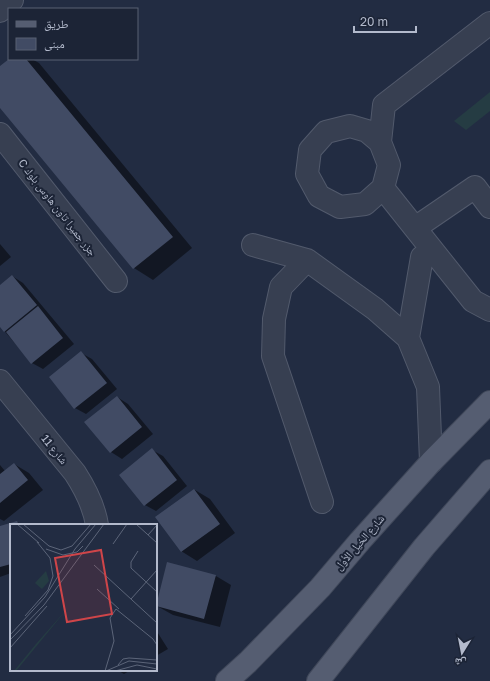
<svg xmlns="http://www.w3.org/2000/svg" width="490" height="681" viewBox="0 0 490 681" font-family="'Golos Text','Noto Naskh Arabic',sans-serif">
	<rect width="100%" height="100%" fill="#222c42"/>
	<path fill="#253c43" d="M 490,92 L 490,111 L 466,130 L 454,121 Z"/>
	<path fill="#0007" d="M 10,59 L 32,59 L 39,63 L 192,248 L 153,280 L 134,268 L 0,106 L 0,67 Z
		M 0,244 L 11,257 L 0,266 Z
		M 12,276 L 23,283 L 74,344 L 43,369 L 32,363 L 0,326 L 0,286 Z
		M 81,353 L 92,359 L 117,389 L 86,414 L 75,408 Z
		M 117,397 L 128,404 L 153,434 L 122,459 L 111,452 Z
		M 152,450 L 163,456 L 187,486 L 156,511 L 145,505 Z
		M 14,464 L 29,473 L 43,490 L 4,521 L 0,519 L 0,465 L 5,471 Z
		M 195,490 L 210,499 L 235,533 L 197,561 L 181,551 Z
		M 17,522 L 22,525 L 11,525 L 11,573 L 0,577 L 0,527 Z
		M 216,576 L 231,585 L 220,627 L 173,615 L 157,606 Z
		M 156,630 L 168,649 L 156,656 Z
		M 117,670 L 131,670 L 124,674 Z"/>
	<path fill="#414b64" d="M 9,59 L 26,59 L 173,237 L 133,269 L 0,108 L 0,66 Z
		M 12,275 L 37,305 L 4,332 L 0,327 L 0,285 Z
		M 38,306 L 63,338 L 31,364 L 6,332 Z
		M 81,351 L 107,383 L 74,409 L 49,377 Z
		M 117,396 L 142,427 L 110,453 L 84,422 Z
		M 152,448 L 177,480 L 144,506 L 119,475 Z
		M 14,463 L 28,480 L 0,503 L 0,474 Z
		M 194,489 L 220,524 L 181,552 L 155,517 Z
		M 17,521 L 19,525 L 11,525 L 11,564 L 0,567 L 0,526 Z
		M 167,562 L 216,575 L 204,619 L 156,606 Z"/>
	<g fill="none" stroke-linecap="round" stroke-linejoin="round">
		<defs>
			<path id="minor" d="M 0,11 L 12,0
				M 0,134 L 116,281
				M 380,142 L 367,131 L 350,126 L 326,132 L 310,150 L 307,174 L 319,196 L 340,207 L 365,204 L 383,188 L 389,165 L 380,142 L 384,105 L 490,23
				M 383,188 L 473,301 L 490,310
				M 415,228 L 475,187 L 490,207
				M 253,245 L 307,260 L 375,309 L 408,338 L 428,387 L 431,462
				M 307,260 L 281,287 L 274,319 L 273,356 L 322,502
				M 408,338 L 422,257
				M 0,381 L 75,473 C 86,490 94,506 97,525"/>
			<path id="major" d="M 227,681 L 248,662 L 320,588 L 360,541 L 431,462 L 490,402
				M 318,681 L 424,547 L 490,471"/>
		</defs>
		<use href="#minor" stroke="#525a6c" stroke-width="24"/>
		<use href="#major" stroke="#40485a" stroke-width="24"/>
		<use href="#minor" stroke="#373f51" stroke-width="22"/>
		<use href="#major" stroke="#555d71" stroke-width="22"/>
	</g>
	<g text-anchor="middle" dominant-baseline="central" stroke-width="4" stroke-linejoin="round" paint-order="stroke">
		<g font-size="11" fill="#b3bacc" stroke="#1c2436">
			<text transform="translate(58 207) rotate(52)">C جزر جميرا تاون هاوس بلوك</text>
			<text transform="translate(55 449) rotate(51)">شارع 11</text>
			<text transform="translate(359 542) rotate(-49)">شارع الخيل الأول</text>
		</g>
	</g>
	<g transform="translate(10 524)">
		<rect width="147" height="147" fill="#222c42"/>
		<path d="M 36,47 L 39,57 L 32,65 L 25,59 ZM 57,85 L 6,147 L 4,147 L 26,120 Z" fill="#253c43"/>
		<path fill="none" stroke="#5c6579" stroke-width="1" d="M 7,0 L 29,19M 13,0 L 39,22 L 51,26 L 62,22 L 81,0M 126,0 L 147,19M 138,11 L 147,1M 103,20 L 117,0M 36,25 L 53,31 L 67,28 L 73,22M 128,27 L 121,38 L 121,44 L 147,68M 84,41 L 147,99M 87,65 L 109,85M 121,75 L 147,46M 15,92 L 38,66 L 43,52 L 40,34 L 27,18M 0,111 L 35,73 L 65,25 L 86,0M 0,116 L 34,81 L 94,0M 147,121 L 147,136M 0,124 L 37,82M 108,141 L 113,135 L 119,134 L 147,136M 95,147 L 104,117 L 100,94 L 106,85 L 143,115 L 147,121M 96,147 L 119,137 L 147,140M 105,147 L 127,141 L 147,145"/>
		<path fill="#cf4549" fill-opacity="0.15" stroke="#cf4549" stroke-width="2" d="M 91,26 L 102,90 L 57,98 L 45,34 Z"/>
		<rect width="147" height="147" fill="none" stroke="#b3bacc" stroke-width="2"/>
	</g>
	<rect x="8" y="8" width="130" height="52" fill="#1c2436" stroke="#586072"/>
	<rect x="16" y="21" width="20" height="6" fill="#555d71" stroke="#586072"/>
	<text x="44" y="28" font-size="12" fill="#b3bacc">طريق</text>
	<rect x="16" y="38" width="20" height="12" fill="#414b64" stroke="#586072"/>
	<text x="44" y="48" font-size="12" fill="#b3bacc">مبنى</text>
	<g transform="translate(462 653) rotate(190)" stroke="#1c2436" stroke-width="3" paint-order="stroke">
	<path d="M0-3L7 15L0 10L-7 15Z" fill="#b3bacc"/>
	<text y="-6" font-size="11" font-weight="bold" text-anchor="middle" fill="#b3bacc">ش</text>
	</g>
	<path d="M354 26v6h62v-6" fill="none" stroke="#b3bacc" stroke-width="2"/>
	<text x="360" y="26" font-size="12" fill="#b3bacc" stroke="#1c2436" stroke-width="3" paint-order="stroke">20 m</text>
</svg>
